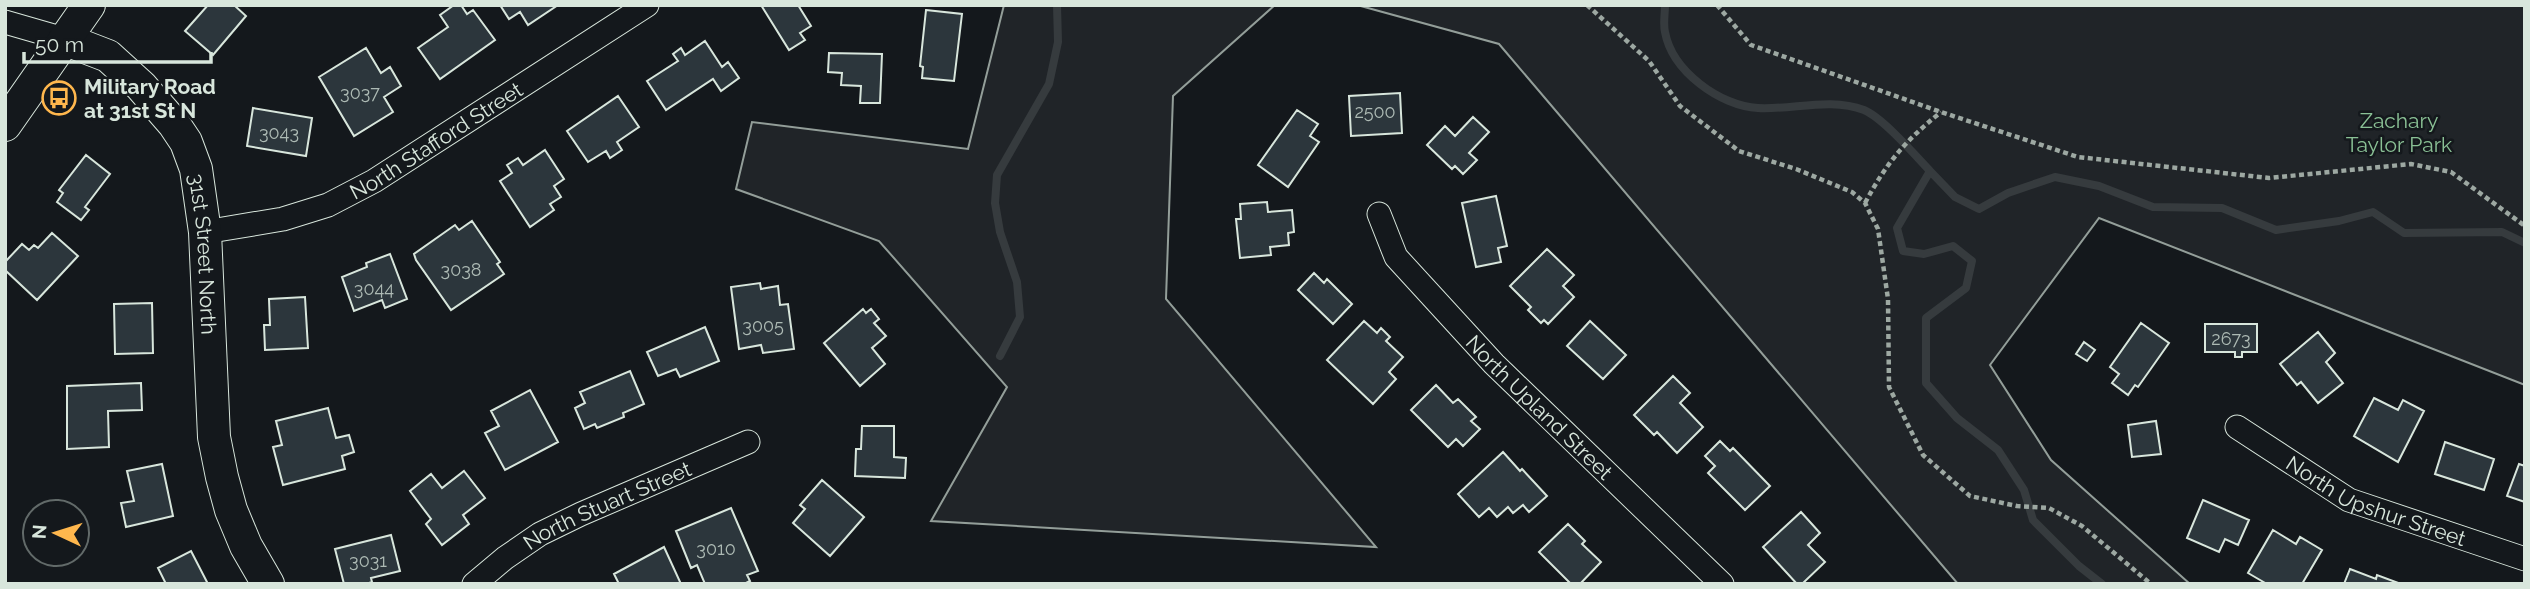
<svg xmlns="http://www.w3.org/2000/svg" width="2530" height="589" viewBox="0 0 2530 589" font-family="Raleway,sans-serif">
	<rect width="100%" height="100%" fill="#14181c"/>
	<path fill="#202428" stroke="#939e99" stroke-width="2" d="M 1004,5 L 1275,5 L 1173,96 L 1166,299 L 1376,547 L 931,521 L 1007,387 L 879,241 L 736,189 L 752,122 L 968,149 Z
		M 1357,5 L 2525,5 L 2525,385 L 2099,218 L 1990,365 L 2051,460 L 2190,584 L 1958,584 L 1499,44 Z"/>
	<g fill="none" stroke-linecap="round" stroke-linejoin="round">
		<path stroke="#363b3e" stroke-width="8" d="M 1665,5 C 1665,14 1663,24 1665,32 C 1672,71 1720,106 1758,108 C 1793,110 1830,97 1864,110 C 1883,118 1915,155 1930,171 L 1897,228 L 1903,251 L 1924,254 L 1953,246 L 1972,261 L 1966,288 L 1926,318 L 1926,383 L 1957,418 L 1998,450 L 2024,490 L 2033,520 L 2079,566 L 2102,584
			M 1930,171 L 1955,197 L 1979,209 L 2008,193 L 2055,177 L 2099,186 L 2153,207 L 2222,208 L 2276,230 L 2339,221 L 2373,212 L 2404,233 L 2502,232 L 2525,243
			M 1000,356 L 1020,317 L 1017,282 L 1000,232 L 995,203 L 997,175 L 1049,84 L 1058,42 L 1057,5"/>
	</g>
	<path fill="#2c363c" stroke="#d8e6dc" stroke-width="2" d="M 208,5 L 234,5 L 246,16 L 213,55 L 185,31 Z
		M 454,5 L 461,5 L 467,14 L 473,10 L 495,40 L 440,79 L 418,48 L 448,27 L 440,15 Z
		M 500,5 L 558,5 L 528,25 L 520,12 L 509,19 Z
		M 761,5 L 798,5 L 811,26 L 800,33 L 805,40 L 789,50 Z
		M 926,10 L 962,14 L 954,81 L 922,78 L 923,67 L 920,66 Z
		M 705,41 L 722,67 L 728,62 L 739,78 L 721,91 L 713,79 L 666,110 L 647,81 L 678,61 L 673,54 L 681,48 L 685,55 Z
		M 366,48 L 381,73 L 390,67 L 401,86 L 384,97 L 393,112 L 354,136 L 319,77 Z
		M 829,53 L 882,54 L 880,103 L 860,103 L 861,86 L 841,85 L 842,73 L 828,72 Z
		M 1400,93 L 1402,133 L 1351,136 L 1349,96 Z
		M 618,96 L 639,127 L 617,142 L 622,150 L 610,158 L 606,151 L 588,162 L 567,131 Z
		M 253,108 L 312,118 L 306,156 L 247,146 Z
		M 1297,110 L 1318,124 L 1310,136 L 1319,142 L 1288,187 L 1258,165 Z
		M 1473,117 L 1489,132 L 1469,153 L 1477,160 L 1463,174 L 1455,166 L 1452,169 L 1427,145 L 1445,126 L 1455,136 Z
		M 545,150 L 564,179 L 554,186 L 561,197 L 550,204 L 554,210 L 530,227 L 500,181 L 512,173 L 507,165 L 518,158 L 523,165 Z
		M 86,155 L 110,174 L 85,207 L 89,210 L 81,220 L 57,202 L 63,193 L 59,190 Z
		M 1496,196 L 1507,246 L 1498,248 L 1501,262 L 1476,267 L 1462,203 Z
		M 1267,202 L 1268,212 L 1292,210 L 1294,232 L 1288,233 L 1289,245 L 1270,247 L 1271,255 L 1240,258 L 1236,219 L 1241,219 L 1240,204 Z
		M 472,221 L 500,262 L 497,264 L 504,274 L 451,310 L 416,260 L 414,254 L 455,225 L 459,230 Z
		M 52,233 L 78,256 L 37,300 L 5,270 L 5,262 L 22,244 L 29,250 L 34,245 L 38,248 Z
		M 1547,249 L 1574,275 L 1563,286 L 1574,297 L 1548,324 L 1544,320 L 1541,323 L 1528,310 L 1531,307 L 1510,286 Z
		M 390,254 L 407,299 L 385,308 L 382,300 L 354,311 L 342,277 L 367,267 L 366,263 Z
		M 1314,273 L 1324,283 L 1327,279 L 1352,304 L 1333,324 L 1298,290 Z
		M 760,283 L 761,289 L 778,286 L 780,305 L 788,304 L 794,349 L 763,353 L 761,345 L 739,349 L 731,287 Z
		M 305,297 L 308,348 L 265,350 L 264,325 L 270,325 L 269,299 Z
		M 152,303 L 153,353 L 115,354 L 114,304 Z
		M 863,309 L 866,313 L 871,309 L 879,319 L 874,323 L 886,336 L 872,348 L 885,364 L 860,386 L 824,343 Z
		M 1364,321 L 1377,333 L 1381,328 L 1390,337 L 1386,341 L 1403,357 L 1389,372 L 1396,379 L 1373,404 L 1327,360 Z
		M 1590,321 L 1626,355 L 1603,379 L 1567,346 Z
		M 2141,323 L 2169,343 L 2138,387 L 2135,385 L 2128,395 L 2112,383 L 2119,374 L 2110,367 Z
		M 2205,324 L 2257,324 L 2257,352 L 2242,352 L 2242,357 L 2235,357 L 2235,352 L 2205,352 Z
		M 705,327 L 719,361 L 680,377 L 676,369 L 658,376 L 647,352 Z
		M 2318,332 L 2335,353 L 2326,362 L 2343,383 L 2318,403 L 2301,382 L 2297,385 L 2280,364 Z
		M 2084,342 L 2095,350 L 2087,361 L 2076,354 Z
		M 630,371 L 644,404 L 623,413 L 624,417 L 597,428 L 595,424 L 584,429 L 575,408 L 585,403 L 580,392 Z
		M 1673,376 L 1690,393 L 1680,403 L 1703,427 L 1677,453 L 1657,432 L 1654,435 L 1634,415 Z
		M 141,383 L 142,410 L 108,411 L 109,447 L 67,449 L 67,386 Z
		M 1436,385 L 1453,403 L 1458,399 L 1476,417 L 1471,421 L 1480,429 L 1463,446 L 1456,439 L 1448,447 L 1411,410 Z
		M 530,390 L 558,442 L 505,470 L 485,433 L 499,426 L 491,411 Z
		M 2374,398 L 2398,410 L 2403,400 L 2424,411 L 2398,462 L 2354,436 Z
		M 328,408 L 336,438 L 349,435 L 354,452 L 342,456 L 345,469 L 283,485 L 273,447 L 282,445 L 276,421 Z
		M 2156,421 L 2161,454 L 2132,457 L 2128,425 Z
		M 862,426 L 894,426 L 894,457 L 906,458 L 905,478 L 855,476 L 856,449 L 861,449 Z
		M 1720,441 L 1730,451 L 1733,448 L 1770,486 L 1745,510 L 1708,473 L 1715,466 L 1705,456 Z
		M 2445,442 L 2494,459 L 2484,490 L 2435,474 Z
		M 1503,452 L 1520,471 L 1522,469 L 1547,496 L 1529,512 L 1523,505 L 1513,513 L 1508,507 L 1497,517 L 1489,508 L 1479,517 L 1458,494 Z
		M 162,464 L 173,516 L 126,527 L 121,503 L 134,501 L 127,471 Z
		M 2519,464 L 2525,466 L 2525,502 L 2507,496 Z
		M 464,471 L 485,498 L 463,515 L 469,524 L 442,545 L 426,524 L 431,519 L 410,491 L 431,474 L 442,488 Z
		M 822,480 L 864,517 L 830,556 L 793,523 L 805,509 L 800,505 Z
		M 2203,500 L 2249,520 L 2238,545 L 2225,539 L 2219,552 L 2187,538 Z
		M 731,508 L 758,571 L 747,575 L 750,581 L 744,584 L 705,584 L 697,565 L 691,568 L 676,531 Z
		M 1801,512 L 1820,533 L 1808,545 L 1825,562 L 1802,584 L 1797,584 L 1763,547 Z
		M 1568,524 L 1585,541 L 1582,544 L 1601,562 L 1580,584 L 1571,584 L 1539,552 Z
		M 2273,530 L 2296,544 L 2300,537 L 2322,550 L 2302,584 L 2267,584 L 2248,573 Z
		M 391,535 L 400,571 L 371,578 L 372,582 L 366,584 L 344,584 L 335,549 Z
		M 664,547 L 681,584 L 619,584 L 614,574 Z
		M 191,551 L 208,584 L 166,584 L 158,568 Z
		M 2350,569 L 2376,579 L 2377,575 L 2401,584 L 2344,584 Z"/>
	<g fill="none" stroke-linecap="round" stroke-linejoin="round">
		<defs>
			<g id="street">
				<path d="M 5,22 L 64,39"/>
				<path id="s1" d="M 1379,214 L 1396,257 L 1494,364 L 1722,584"/>
				<path id="s2" d="M 205,232 L 283,219 L 328,205 L 374,181 L 647,5"/>
				<path id="s3" d="M 2237,427 L 2349,500 L 2525,559"/>
				<path id="s4" d="M 474,584 L 505,558 L 540,534 L 581,514 L 748,442"/>
			</g>
			<g id="secondary">
				<path id="s5" d="M 64,39 L 108,56 L 141,86 L 174,124 L 186,142 L 196,169 L 205,232 L 214,437 L 222,477 L 231,510 L 246,546 L 268,584"/>
				<path d="M 5,125 L 89,5"/>
			</g>
		</defs>
		<use href="#street" stroke="#d8e6dc" stroke-width="25"/>
		<use href="#secondary" stroke="#d8e6dc" stroke-width="34"/>
		<path stroke="#9da8a2" stroke-width="4.5" stroke-dasharray="5 3.5" stroke-linecap="butt" d="M 1587,5 L 1649,61 L 1680,106 L 1739,151 L 1796,169 L 1852,192 L 1865,203 L 1878,229 L 1888,299 L 1889,387 L 1923,455 L 1970,496 L 2017,506 L 2049,508 L 2082,526 L 2151,584
			M 1717,5 L 1751,45 L 1941,112 L 2078,157 L 2269,178 L 2411,164 L 2451,172 L 2525,226
			M 1865,203 C 1887,162 1905,141 1941,112"/>
		<use href="#street" stroke="#14181c" stroke-width="23"/>
		<use href="#secondary" stroke="#14181c" stroke-width="32"/>
	</g>
	<defs>
		<symbol id="bus-ring" viewBox="-11 -11 22 22"><circle r="9.5" fill="#14181c" stroke="#ffb74d" stroke-width="1.5"/><path d="M-5-6H5V4H4V6H2V4H-2V6H-4V4H-5ZM-3.5-4V0h7V-4ZM-3.5 1.2v1.5H-2V1.2ZM2 1.2v1.5H3.5V1.2Z" fill="#ffb74d"/></symbol>
	</defs>
	<g fill-rule="evenodd">
		<use href="#bus-ring" x="40" y="79" width="38" height="38"/>
	</g>
	<g text-anchor="middle" dominant-baseline="central" stroke-width="5" stroke-linejoin="round" paint-order="stroke">
		<g font-size="18" fill="#adbab4">
			<text x="360" y="92">3037</text>
			<text x="1375" y="111">2500</text>
			<text x="279" y="132">3043</text>
			<text x="461" y="269">3038</text>
			<text x="374" y="288">3044</text>
			<text x="763" y="325">3005</text>
			<text x="2231" y="338">2673</text>
			<text x="716" y="548">3010</text>
			<text x="368" y="560">3031</text>
		</g>
		<g font-size="21" font-weight="bold" fill="#d8e6dc" stroke="#14181c" text-anchor="start">
			<text x="84" y="86">Military Road<tspan x="84" dy="24">at 31st St N</tspan></text>
		</g>
		<g font-size="21" fill="#8ac095" stroke="#14181c">
			<text x="2399" y="120">Zachary<tspan x="2399" dy="24">Taylor Park</tspan></text>
		</g>
		<g font-size="21" fill="#d8e6dc" stroke="#14181c">
			<text stroke="none"><textPath href="#s2" startOffset="252">North Stafford Street</textPath></text>
			<text stroke="none"><textPath href="#s5" startOffset="278">31st Street North</textPath></text>
			<text stroke="none"><textPath href="#s1" startOffset="254">North Upland Street</textPath></text>
			<text stroke="none"><textPath href="#s3" startOffset="159">North Upshur Street</textPath></text>
			<text stroke="none"><textPath href="#s4" startOffset="156">North Stuart Street</textPath></text>
		</g>
	</g>
	<rect width="2530" height="589" fill="none" stroke="#d8e6dc" stroke-width="14"/>
	<g transform="translate(56 533) rotate(274)"><circle r="33" fill="#14181c" stroke="#626a69" stroke-width="2"/>
	<path d="M0-5L12 26L0 18L-12 26Z" fill="#ffb74d"/>
	<text y="-10" font-size="19" font-weight="bold" text-anchor="middle" fill="#d8e6dc">N</text>
	</g>
	<path d="M24 52v10h187v-10" fill="none" stroke="#d8e6dc" stroke-width="3.5"/>
	<text x="35" y="52" font-size="21" fill="#d8e6dc" stroke="#14181c" stroke-width="5" paint-order="stroke">50 m</text>
</svg>
